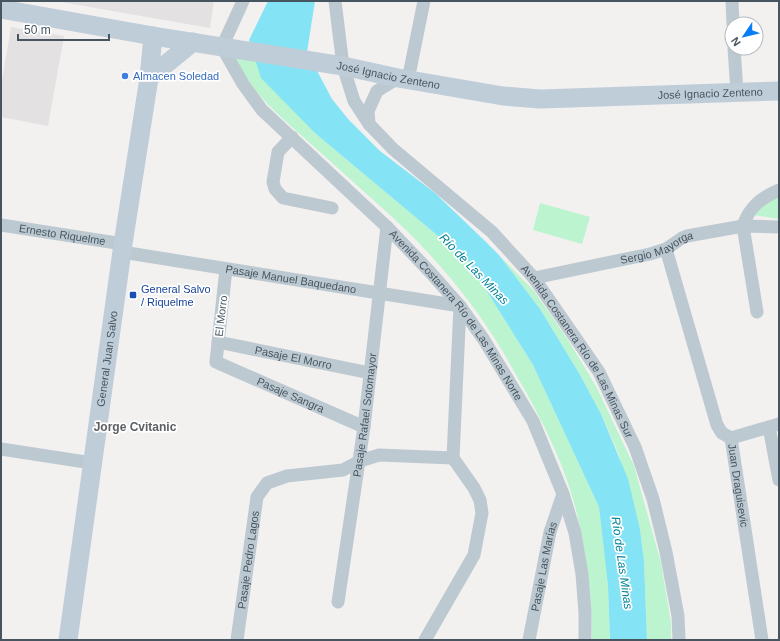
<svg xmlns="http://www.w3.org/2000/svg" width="780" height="641" viewBox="0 0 780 641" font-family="Arial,sans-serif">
	<rect width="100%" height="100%" fill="#f3f0f0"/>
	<path fill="#e4e1e2" d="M 55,1 L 214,1 L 210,28 Z
		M 11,27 L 64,36 L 48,126 L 1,117 L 1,86 Z"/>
	<path fill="#bbf4ce" d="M 235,56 L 256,61 L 316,134 L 468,261 L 533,365 L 599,507 L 608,586 L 610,640 L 592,640 C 592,590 585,537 570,489 C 559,455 543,423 526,392 C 518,379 511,365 503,352 C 471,298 427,247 380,206 C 357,185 334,165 311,144 C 282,118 250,93 235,56 Z
		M 779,191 L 779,219 L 747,214 Z
		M 540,203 L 590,217 L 582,244 L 533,230 Z
		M 499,255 L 534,291 L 568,340 L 596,386 L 634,466 L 661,563 L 671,623 L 671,640 L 647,640 L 644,561 L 640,529 L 619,455 L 601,414 L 579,373 L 540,309 Z"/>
	<path fill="#84e4f5" d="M 268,1 L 315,1 L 307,52 L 332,99 L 348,119 L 380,151 L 435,193 L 485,241 L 499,255 L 540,309 L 579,373 L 601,414 L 628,479 L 640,529 L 644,561 L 647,640 L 610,640 L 608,586 L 599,507 L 533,365 L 468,261 L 316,134 L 261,78 L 249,40 Z"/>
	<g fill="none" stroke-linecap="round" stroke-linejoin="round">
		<g stroke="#bdc9d1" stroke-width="13">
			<path id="s1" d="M 243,1 L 222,47 L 243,84 L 262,110 L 387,227 L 430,272 L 460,306 L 484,340 L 533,421 L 563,494 L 575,533 L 582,574 L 585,613 L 585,640"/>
			<path id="s2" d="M 335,1 L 343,66 L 354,101 L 369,124 L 393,149 L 492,232 L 534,278 L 599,372 L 635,447 L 653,499 L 666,552 L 678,616 L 679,640"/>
			<path d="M 732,1 L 733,24"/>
			<path d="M 734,48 L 737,92"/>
			<path d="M 408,80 L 424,1"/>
			<path d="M 369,124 L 368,111 L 377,91 L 398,78"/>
			<path d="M 292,137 L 278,152 L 273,182 L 275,189 L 283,198 L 332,208"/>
			<path id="s3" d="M 1,225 L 123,244"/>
			<path d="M 666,249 L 717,425 L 722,433 L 731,438"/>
			<path id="s4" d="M 122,252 L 460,306 L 453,458 L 474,488 L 480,500 L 482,513 L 474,555 L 425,640"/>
			<path id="s5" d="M 226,269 L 216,362 L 364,427"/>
			<path id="s6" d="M 534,278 L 650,254 L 666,249 L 682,238 L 687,236 L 743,226 L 779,227"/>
			<path d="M 757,312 L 743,226 C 749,207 761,198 779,190"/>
			<path id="s7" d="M 218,342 L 370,373"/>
			<path d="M 769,427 L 779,480"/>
			<path id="s8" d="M 731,438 L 762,640"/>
			<path d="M 731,438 L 779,424"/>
			<path d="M 1,449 L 92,463"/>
			<path id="s9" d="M 338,602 L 364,427 L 387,227"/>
			<path id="s10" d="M 237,640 L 257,497 L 267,483 L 287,476 L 343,470 L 360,461 L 379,455 L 453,458"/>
			<path id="s11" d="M 529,640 L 550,532 L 563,494"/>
		</g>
		<g stroke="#bfcdd9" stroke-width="19">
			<path id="s12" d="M 1,9 L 153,36 L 343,66 L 398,78 L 503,96 L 540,99 L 779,91"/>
			<path d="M 149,78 L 193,42"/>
			<path id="s13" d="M 68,640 L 123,244 L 149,78 L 153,36"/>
		</g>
	</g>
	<circle fill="#3f7fe0" stroke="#fff" stroke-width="1.5" cx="125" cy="76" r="4"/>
	<rect fill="#1a4fb4" stroke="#fff" stroke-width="1.5" x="129" y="291" width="8" height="8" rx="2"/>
	<g text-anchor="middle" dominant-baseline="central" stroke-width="3.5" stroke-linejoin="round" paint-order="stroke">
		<g font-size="11" fill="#465560" stroke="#fff">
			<text stroke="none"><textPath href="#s12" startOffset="393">José Ignacio Zenteno</textPath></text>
			<text stroke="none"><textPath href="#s12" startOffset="717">José Ignacio Zenteno</textPath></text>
			<text stroke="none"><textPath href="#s3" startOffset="62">Ernesto Riquelme</textPath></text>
			<text stroke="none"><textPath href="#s6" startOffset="127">Sergio Mayorga</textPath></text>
			<text stroke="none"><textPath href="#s4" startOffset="171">Pasaje Manuel Baquedano</textPath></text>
			<text transform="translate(221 316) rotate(-83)">El Morro</text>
			<text stroke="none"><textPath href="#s1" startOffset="409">Avenida Costanera Río de Las Minas Norte</textPath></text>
			<text stroke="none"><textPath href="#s2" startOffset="441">Avenida Costanera Río de Las Minas Sur</textPath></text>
			<text stroke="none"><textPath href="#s7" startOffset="77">Pasaje El Morro</textPath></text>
			<text stroke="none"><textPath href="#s13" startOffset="284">General Juan Salvo</textPath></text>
			<text stroke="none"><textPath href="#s5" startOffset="175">Pasaje Sangra</textPath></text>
			<text stroke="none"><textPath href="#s9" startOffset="189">Pasaje Rafael Sotomayor</textPath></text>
			<text stroke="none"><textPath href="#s8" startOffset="48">Juan Draguisevic</textPath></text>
			<text stroke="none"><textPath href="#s10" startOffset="81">Pasaje Pedro Lagos</textPath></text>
			<text stroke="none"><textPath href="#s11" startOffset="75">Pasaje Las Marías</textPath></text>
		</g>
		<g font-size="11" fill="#366cbe" stroke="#fff" text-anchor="start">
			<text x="133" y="76">Almacen Soledad</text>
		</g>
		<g font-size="11" fill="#164399" stroke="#fff" text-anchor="start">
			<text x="141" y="289">General Salvo<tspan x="141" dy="13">/ Riquelme</tspan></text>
		</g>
		<g font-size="12" font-style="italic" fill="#038297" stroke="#fff">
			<text transform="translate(474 269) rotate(46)">Río de Las Minas</text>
			<text transform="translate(622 563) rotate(82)">Río de Las Minas</text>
		</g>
		<g font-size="12" font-weight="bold" fill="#5c6166" stroke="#fff">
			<text x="135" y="427">Jorge Cvitanic</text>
		</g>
	</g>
	<rect width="780" height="641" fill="none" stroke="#465560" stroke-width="4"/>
	<g transform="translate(744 36) rotate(235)"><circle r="19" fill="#ffffff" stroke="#b5bbbf"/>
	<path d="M0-3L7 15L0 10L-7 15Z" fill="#077ef7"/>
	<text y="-6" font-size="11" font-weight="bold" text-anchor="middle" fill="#465560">N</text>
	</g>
	<path d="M18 34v6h91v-6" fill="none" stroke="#465560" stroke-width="2"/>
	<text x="24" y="34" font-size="12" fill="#465560" stroke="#ffffff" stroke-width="3" paint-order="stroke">50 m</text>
</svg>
